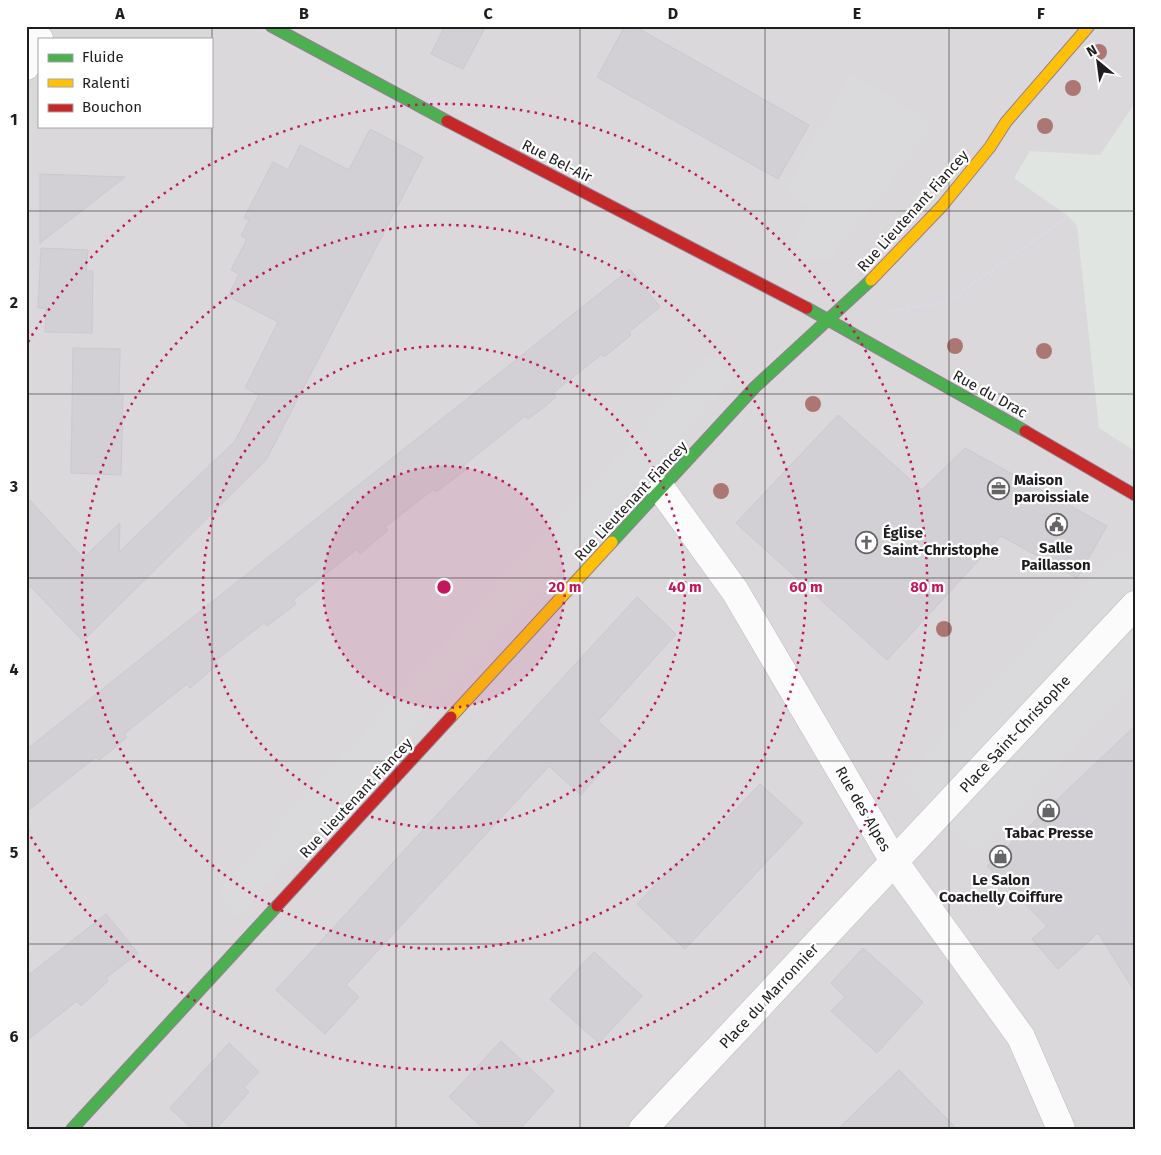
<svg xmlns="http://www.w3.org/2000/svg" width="1161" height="1155" viewBox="0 0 1161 1155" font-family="'Fira Sans',sans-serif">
	<rect width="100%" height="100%" fill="#eae7ec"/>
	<path fill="#dad8db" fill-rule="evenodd" d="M 26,26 L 1135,26 L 1135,1129 L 26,1129 ZM 39,39 L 211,39 L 211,126 L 39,126 Z"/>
	<path fill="#dad9db" d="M 851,72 L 935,125 L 830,261 L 784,263 L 810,209 L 784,192 Z
		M 709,355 L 733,379 L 237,919 L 218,889 Z
		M 1119,548 L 1135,563 L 1135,685 L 976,854 L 899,782 Z
		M 26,940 L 44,963 L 26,977 Z"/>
	<path fill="#e0e5e2" d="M 1135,103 L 1135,451 L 1099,428 L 1077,226 L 1068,216 L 1014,178 L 1030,151 L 1100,155 Z"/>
	<path fill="#d2d0d4" stroke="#ccc8cf" d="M 445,26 L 486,26 L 463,69 L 431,54 Z
		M 625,26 L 634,26 L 809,125 L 778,179 L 597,77 Z
		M 370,129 L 423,157 L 266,460 L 83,641 L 26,582 L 26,496 L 83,558 L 120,523 L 119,552 L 235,441 L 259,395 L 245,388 L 278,322 L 228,296 L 239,274 L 231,270 L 247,239 L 241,236 L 249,220 L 244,218 L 273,162 L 288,170 L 300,145 L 349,170 Z
		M 40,174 L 125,177 L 40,243 Z
		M 41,248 L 88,250 L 86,271 L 93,271 L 92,333 L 45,332 L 46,308 L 38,308 Z
		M 630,269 L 660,307 L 629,332 L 631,335 L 604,357 L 602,354 L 553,393 L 556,397 L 543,408 L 528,419 L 525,416 L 463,466 L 467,469 L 436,492 L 434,489 L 385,527 L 388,530 L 360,554 L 357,549 L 293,600 L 296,604 L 267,626 L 264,623 L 215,661 L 218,664 L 190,688 L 187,684 L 124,734 L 127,737 L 112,750 L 99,760 L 96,757 L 26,812 L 26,750 Z
		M 73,348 L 120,349 L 119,394 L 123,394 L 121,475 L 71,473 Z
		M 838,415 L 922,490 L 965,448 L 1107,526 L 1077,578 L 1001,536 L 887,660 L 736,523 Z
		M 637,597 L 676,634 L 598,721 L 624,745 L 581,795 L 549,766 L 346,985 L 359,997 L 325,1034 L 276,990 Z
		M 1135,726 L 1135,992 L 1098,933 L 1058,969 L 1032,939 L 1047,926 L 987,866 Z
		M 760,784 L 803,823 L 685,949 L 637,904 L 681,859 L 685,862 Z
		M 106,914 L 138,953 L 106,978 L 108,981 L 81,1006 L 77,1001 L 26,1041 L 26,977 Z
		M 863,948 L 923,1002 L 877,1053 L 831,1011 L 845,997 L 831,983 Z
		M 594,952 L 642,996 L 599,1043 L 550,999 Z
		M 501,1041 L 554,1091 L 520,1129 L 484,1129 L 449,1097 Z
		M 229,1043 L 259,1072 L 244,1087 L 249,1092 L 216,1129 L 192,1129 L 170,1108 Z
		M 899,1070 L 957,1129 L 838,1129 Z"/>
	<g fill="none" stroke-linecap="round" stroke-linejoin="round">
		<defs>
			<path id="street" d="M 26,66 L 39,39
				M 662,490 L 735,591 L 895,863 L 1021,1037 L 1061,1129
				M 643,1129 L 1135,605"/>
			<path id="fast" d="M 271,26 L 447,121
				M 807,308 L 1025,431
				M 612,542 L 755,387 L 871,280
				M 72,1129 L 277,906"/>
			<path id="slow" d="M 871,280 L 942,206 L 990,147 L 1006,122 L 1089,26
				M 451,717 L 612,542"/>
			<path id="jam" d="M 447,121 L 807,308
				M 1025,431 L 1135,495
				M 277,906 L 451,717"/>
		</defs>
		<use href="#street" stroke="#bdbcbe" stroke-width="29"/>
		<use href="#fast" stroke="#957f93" stroke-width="13"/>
		<use href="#slow" stroke="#957f93" stroke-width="13"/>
		<use href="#jam" stroke="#957f93" stroke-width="13"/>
		<path stroke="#dcd9e9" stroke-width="3" stroke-dasharray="2.5 2.5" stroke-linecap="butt" d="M 892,311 L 949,301 L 1068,216"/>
		<use href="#street" stroke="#fcfbfc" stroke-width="28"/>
		<use href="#fast" stroke="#4caf50" stroke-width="11"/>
		<use href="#slow" stroke="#ffc107" stroke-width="11"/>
		<use href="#jam" stroke="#c62828" stroke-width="11"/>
	</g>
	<g fill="#ac7772">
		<circle cx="1099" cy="52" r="8"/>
		<circle cx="1073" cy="88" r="8"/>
		<circle cx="1045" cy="126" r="8"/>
		<circle cx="955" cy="346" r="8"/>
		<circle cx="1044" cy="351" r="8"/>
		<circle cx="813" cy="404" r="8"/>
		<circle cx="721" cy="491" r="8"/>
		<circle cx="944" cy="629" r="8"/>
	</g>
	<path fill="none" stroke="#1e1e1e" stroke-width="1" stroke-opacity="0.55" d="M 212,26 L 212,1129M 396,26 L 396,1129M 580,26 L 580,1129M 765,26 L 765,1129M 949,26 L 949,1129M 26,211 L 1135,211M 26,394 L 1135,394M 26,578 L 1135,578M 26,761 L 1135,761M 26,944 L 1135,944"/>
	<circle cx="444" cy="587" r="121" fill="#c2185b" fill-opacity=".12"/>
	<g fill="none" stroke="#c2185b" stroke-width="2.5" stroke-dasharray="2.5 5">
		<circle cx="444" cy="587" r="121"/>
		<circle cx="444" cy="587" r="241"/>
		<circle cx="444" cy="587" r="362"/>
		<path d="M28 342A483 483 0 1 1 28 832"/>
	</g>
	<defs>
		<symbol id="office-ring" viewBox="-11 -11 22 22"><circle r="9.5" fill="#fff" stroke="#656466" stroke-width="1.5"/><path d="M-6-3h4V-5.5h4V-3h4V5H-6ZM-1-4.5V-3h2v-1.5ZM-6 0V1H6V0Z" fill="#656466"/></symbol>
		<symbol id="civic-ring" viewBox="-11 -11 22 22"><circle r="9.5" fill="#fff" stroke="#656466" stroke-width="1.5"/><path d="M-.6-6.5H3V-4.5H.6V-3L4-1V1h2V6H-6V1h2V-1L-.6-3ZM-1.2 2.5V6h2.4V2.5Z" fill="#656466"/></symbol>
		<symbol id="church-ring" viewBox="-11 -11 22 22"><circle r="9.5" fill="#fff" stroke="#656466" stroke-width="1.5"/><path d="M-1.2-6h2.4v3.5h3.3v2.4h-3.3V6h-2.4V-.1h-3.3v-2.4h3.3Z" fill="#656466"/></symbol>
		<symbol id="shop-ring" viewBox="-11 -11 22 22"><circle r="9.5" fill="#fff" stroke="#656466" stroke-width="1.5"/><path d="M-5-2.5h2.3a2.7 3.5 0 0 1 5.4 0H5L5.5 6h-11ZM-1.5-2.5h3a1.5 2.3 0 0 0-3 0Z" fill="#656466"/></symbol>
	</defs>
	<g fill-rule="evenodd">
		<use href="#office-ring" x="986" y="476" width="25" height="25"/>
		<use href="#civic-ring" x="1044" y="512" width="25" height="25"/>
		<use href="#church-ring" x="854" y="530" width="25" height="25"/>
		<use href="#shop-ring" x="1036" y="798" width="25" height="25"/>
		<use href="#shop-ring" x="988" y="844" width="25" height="25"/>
	</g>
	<g text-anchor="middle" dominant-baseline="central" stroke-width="4.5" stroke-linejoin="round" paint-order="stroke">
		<g font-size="15" fill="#1e1e1e" stroke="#fff">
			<text transform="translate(557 161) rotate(27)">Rue Bel-Air</text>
			<text transform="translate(913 211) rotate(-48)">Rue Lieutenant Fiancey</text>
			<text transform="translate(990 394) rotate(29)">Rue du Drac</text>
			<text transform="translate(631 501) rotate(-47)">Rue Lieutenant Fiancey</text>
			<text transform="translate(1015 734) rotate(-47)">Place Saint-Christophe</text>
			<text transform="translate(356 798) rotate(-47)">Rue Lieutenant Fiancey</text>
			<text transform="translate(863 809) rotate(60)">Rue des Alpes</text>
			<text transform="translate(769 996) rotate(-47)">Place du Marronnier</text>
		</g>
		<g font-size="15" font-weight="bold" fill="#1e1e1e" stroke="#fff">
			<text x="1014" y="480" text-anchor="start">Maison<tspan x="1014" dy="17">paroissiale</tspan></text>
			<text x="883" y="533" text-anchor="start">Église<tspan x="883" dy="17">Saint-Christophe</tspan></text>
			<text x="1056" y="548">Salle<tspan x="1056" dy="17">Paillasson</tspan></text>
			<text x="1049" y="833">Tabac Presse</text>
			<text x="1001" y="880">Le Salon<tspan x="1001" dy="17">Coachelly Coiffure</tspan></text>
		</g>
	</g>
	<circle cx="444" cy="587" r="8" fill="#c2185b" stroke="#fff" stroke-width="2.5"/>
	<g font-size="15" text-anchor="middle" font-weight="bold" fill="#c2185b" stroke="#fff" stroke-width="4.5" stroke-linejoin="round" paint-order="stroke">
		<text x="565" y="592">20 m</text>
		<text x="685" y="592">40 m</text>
		<text x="806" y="592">60 m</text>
		<text x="927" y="592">80 m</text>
	</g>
	<rect width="1161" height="1155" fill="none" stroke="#ffffff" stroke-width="55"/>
	<rect x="38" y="38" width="175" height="90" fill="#ffffff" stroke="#a5a5a5"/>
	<rect x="48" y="54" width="25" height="8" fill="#4caf50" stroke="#a5a5a5"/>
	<text x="82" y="62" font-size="15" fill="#1e1e1e">Fluide</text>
	<rect x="48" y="79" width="25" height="8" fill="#ffc107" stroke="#a5a5a5"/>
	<text x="82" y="88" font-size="15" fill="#1e1e1e">Ralenti</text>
	<rect x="48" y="104" width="25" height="8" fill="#c62828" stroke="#a5a5a5"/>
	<text x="82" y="112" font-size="15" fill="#1e1e1e">Bouchon</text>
	<g transform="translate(1098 62) rotate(331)" stroke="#ffffff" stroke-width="4" paint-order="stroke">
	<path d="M0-4L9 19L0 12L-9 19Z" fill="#1e1e1e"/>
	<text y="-8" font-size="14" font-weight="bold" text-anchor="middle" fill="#1e1e1e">N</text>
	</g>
	<rect x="28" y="28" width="1106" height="1100" fill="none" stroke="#1e1e1e" stroke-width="2"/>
	<g font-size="16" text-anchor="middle" font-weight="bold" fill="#1e1e1e">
		<text x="120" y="19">A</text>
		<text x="304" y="19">B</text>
		<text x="488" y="19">C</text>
		<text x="673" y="19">D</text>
		<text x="857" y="19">E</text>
		<text x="1041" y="19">F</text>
		<text x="14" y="125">1</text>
		<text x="14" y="308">2</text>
		<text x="14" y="492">3</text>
		<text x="14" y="675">4</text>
		<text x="14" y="858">5</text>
		<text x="14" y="1042">6</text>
	</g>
</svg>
